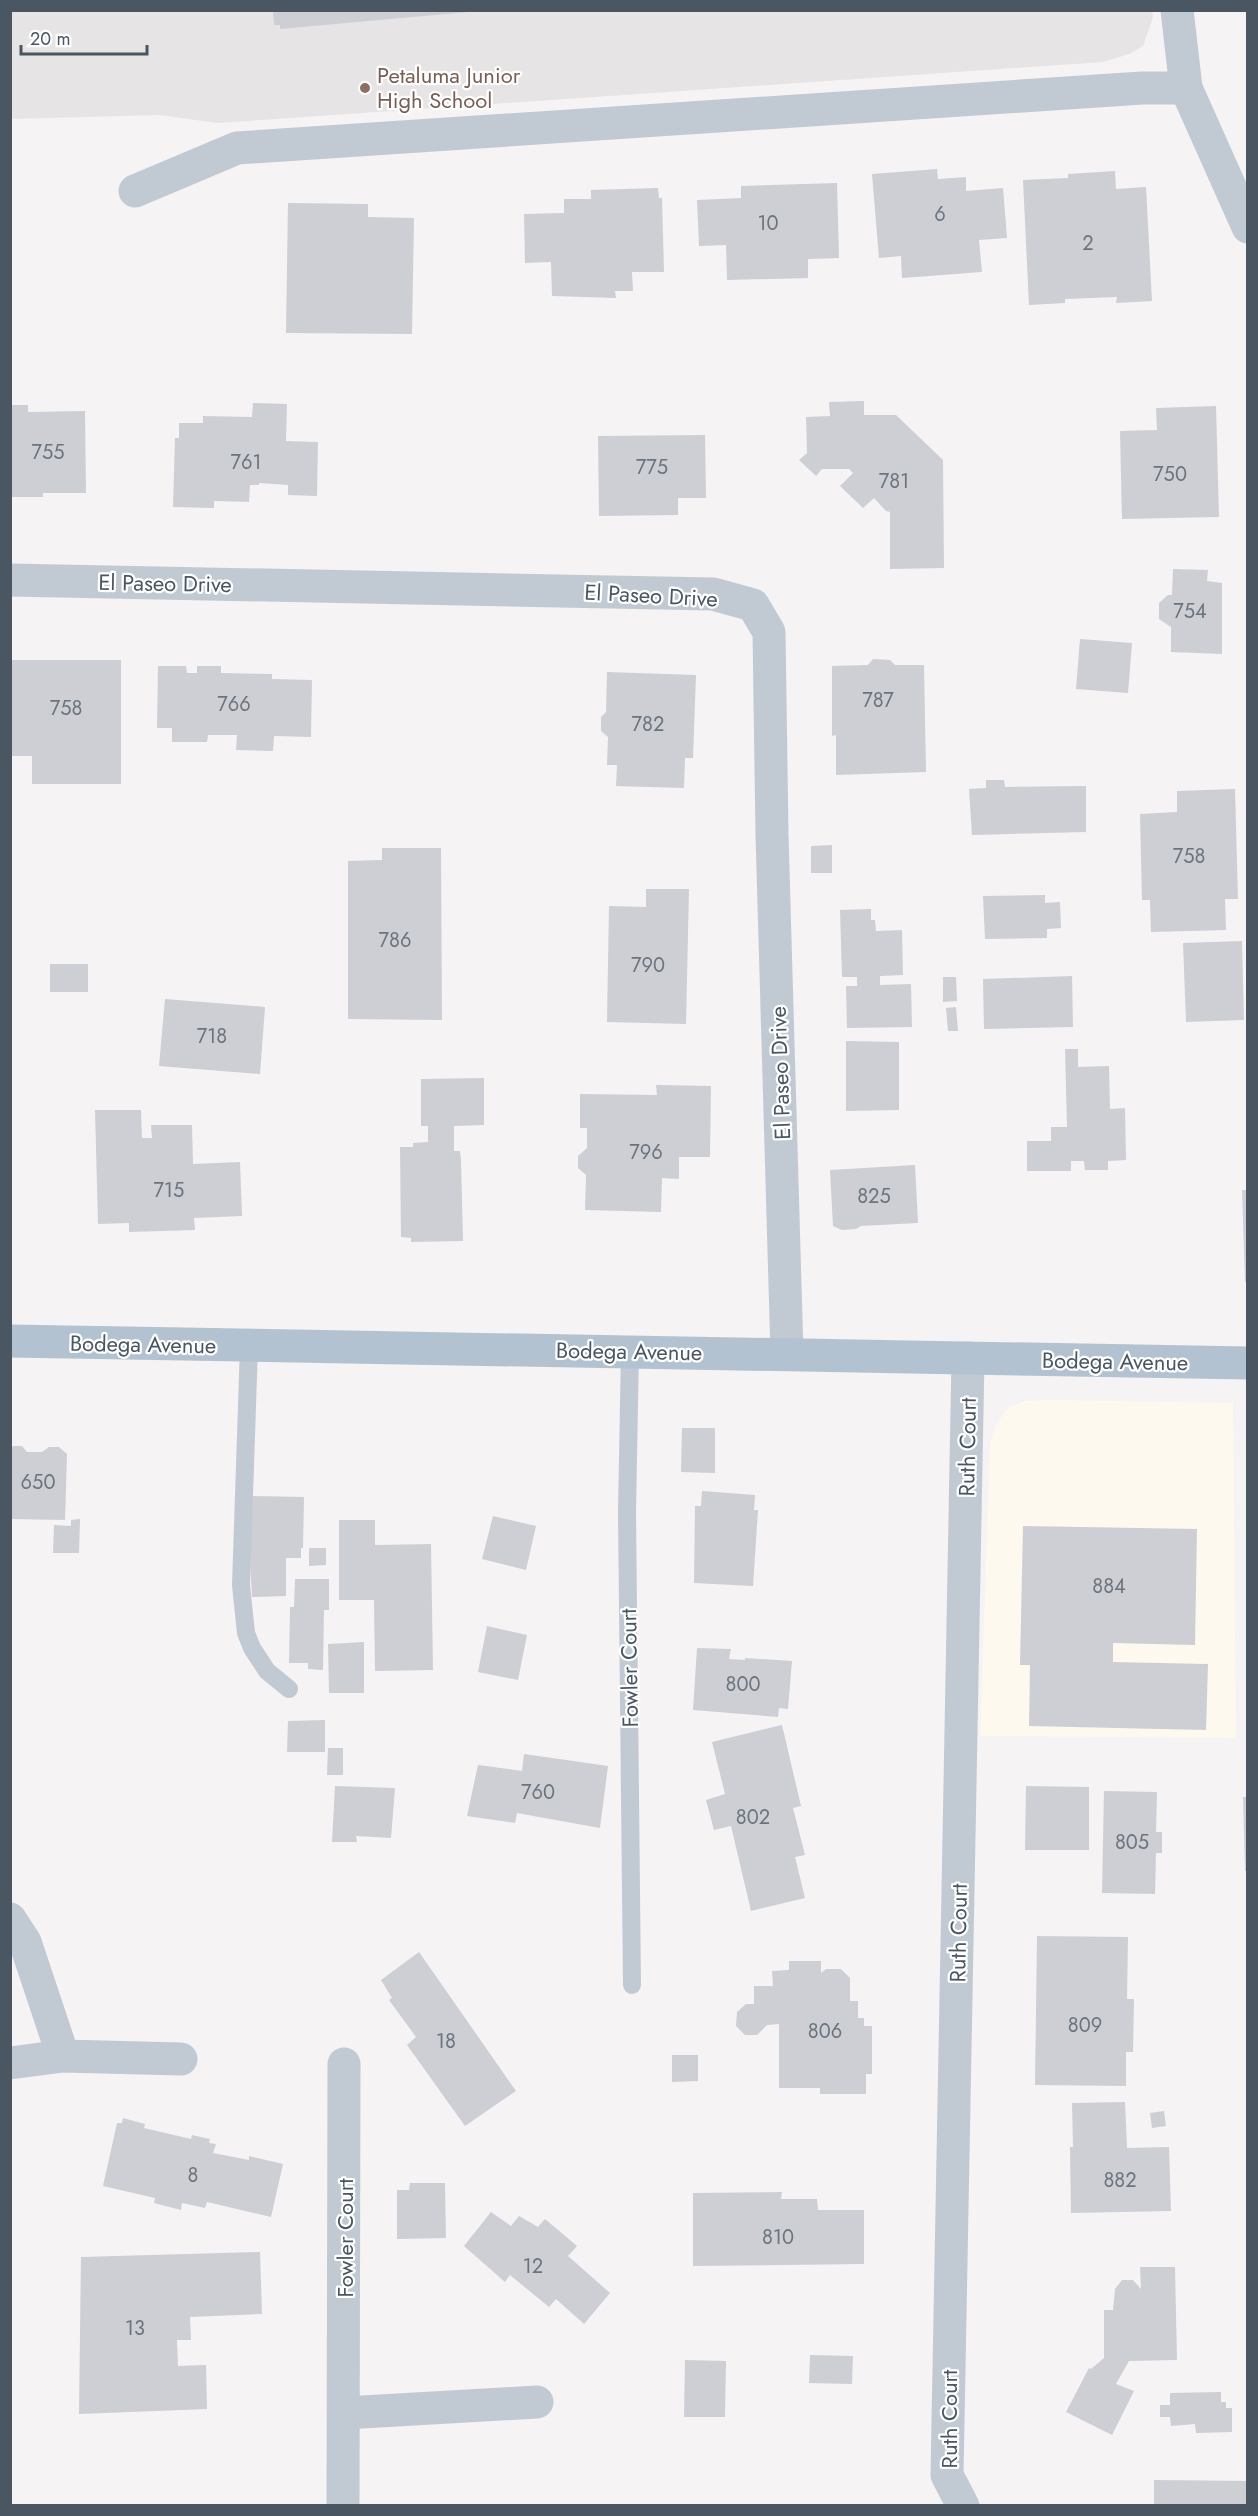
<svg xmlns="http://www.w3.org/2000/svg" width="1258" height="2516" viewBox="0 0 1258 2516" font-family="Jost,sans-serif">
	<rect width="100%" height="100%" fill="#f5f3f3"/>
	<path fill="#fdf9ef" d="M 1051,1400 L 1233,1403 L 1236,1738 L 980,1736 L 990,1443 L 996,1424 L 1009,1407 L 1025,1401 Z"/>
	<path fill="#e6e4e5" d="M 1152,10 L 1153,17 L 1143,46 L 1129,54 L 1103,62 L 218,123 L 159,115 L 11,119 L 10,11 Z"/>
	<path fill="#cdcfd5" d="M 273,10 L 468,10 L 468,12 L 280,29 L 280,25 L 274,25 Z
		M 937,169 L 938,179 L 966,177 L 966,191 L 1003,188 L 1007,238 L 979,240 L 982,272 L 902,278 L 901,256 L 879,258 L 872,174 Z
		M 1115,171 L 1116,189 L 1146,187 L 1152,301 L 1116,303 L 1117,297 L 1065,299 L 1065,303 L 1029,305 L 1023,180 L 1068,178 L 1068,174 Z
		M 837,183 L 839,258 L 808,259 L 808,278 L 727,280 L 726,245 L 699,246 L 697,200 L 741,198 L 741,186 Z
		M 658,188 L 659,198 L 662,198 L 664,272 L 632,272 L 633,291 L 615,291 L 616,298 L 552,296 L 551,262 L 525,263 L 524,214 L 564,213 L 564,199 L 591,199 L 591,190 Z
		M 288,203 L 368,204 L 368,217 L 414,218 L 412,334 L 286,333 Z
		M 864,401 L 864,415 L 896,415 L 943,460 L 944,568 L 890,569 L 890,512 L 886,511 L 874,498 L 863,508 L 840,486 L 853,473 L 849,469 L 822,469 L 816,476 L 799,460 L 807,453 L 806,417 L 830,416 L 829,402 Z
		M 253,403 L 287,404 L 286,441 L 318,442 L 317,496 L 288,495 L 288,485 L 259,483 L 259,485 L 250,485 L 249,502 L 214,501 L 214,508 L 173,507 L 175,438 L 179,438 L 179,423 L 203,423 L 203,416 L 252,417 Z
		M 10,405 L 28,405 L 28,412 L 85,411 L 86,493 L 43,493 L 43,497 L 10,497 Z
		M 1216,406 L 1219,517 L 1122,519 L 1120,431 L 1157,430 L 1156,408 Z
		M 705,435 L 706,498 L 678,498 L 678,515 L 599,516 L 598,436 Z
		M 1173,569 L 1208,570 L 1207,581 L 1222,583 L 1222,654 L 1171,652 L 1171,627 L 1159,619 L 1159,603 L 1168,595 L 1172,595 Z
		M 1080,639 L 1132,643 L 1128,693 L 1076,689 Z
		M 873,659 L 890,660 L 895,665 L 924,665 L 926,772 L 836,775 L 836,735 L 832,736 L 832,666 L 868,665 Z
		M 10,660 L 121,660 L 121,784 L 32,784 L 32,756 L 10,756 Z
		M 158,666 L 186,666 L 187,673 L 197,673 L 197,666 L 221,666 L 221,673 L 272,674 L 272,679 L 312,680 L 311,737 L 274,736 L 273,751 L 236,750 L 237,735 L 208,735 L 207,742 L 172,742 L 172,728 L 157,728 Z
		M 607,672 L 696,675 L 693,758 L 685,758 L 684,788 L 616,786 L 617,765 L 607,765 L 608,737 L 601,731 L 601,717 L 606,712 Z
		M 986,780 L 1004,780 L 1005,787 L 1086,786 L 1086,832 L 972,835 L 969,789 L 986,788 Z
		M 1235,789 L 1238,899 L 1225,899 L 1226,930 L 1151,932 L 1150,900 L 1142,900 L 1140,814 L 1177,812 L 1177,791 Z
		M 832,845 L 832,873 L 811,873 L 811,846 Z
		M 382,848 L 441,848 L 442,1020 L 348,1019 L 348,861 L 382,860 Z
		M 646,889 L 689,889 L 686,1024 L 607,1022 L 609,906 L 646,907 Z
		M 1045,895 L 1045,903 L 1060,902 L 1061,928 L 1047,929 L 1047,938 L 985,939 L 983,896 Z
		M 871,909 L 871,920 L 875,920 L 876,931 L 902,930 L 903,975 L 880,976 L 880,985 L 911,984 L 912,1027 L 847,1028 L 846,986 L 857,986 L 857,977 L 842,977 L 840,910 Z
		M 1242,941 L 1244,1020 L 1186,1022 L 1183,943 Z
		M 50,964 L 88,964 L 88,992 L 50,992 Z
		M 1072,976 L 1073,1027 L 984,1029 L 983,979 Z
		M 943,977 L 956,977 L 957,1001 L 943,1002 Z
		M 165,999 L 265,1007 L 260,1074 L 159,1066 Z
		M 956,1007 L 958,1031 L 948,1031 L 946,1008 Z
		M 846,1041 L 899,1042 L 899,1110 L 846,1111 Z
		M 1065,1049 L 1078,1049 L 1078,1067 L 1109,1066 L 1110,1109 L 1125,1108 L 1126,1160 L 1108,1161 L 1108,1170 L 1085,1170 L 1084,1161 L 1071,1161 L 1071,1171 L 1027,1171 L 1027,1141 L 1051,1141 L 1051,1127 L 1067,1127 Z
		M 484,1078 L 484,1125 L 454,1126 L 454,1151 L 460,1151 L 461,1160 L 463,1241 L 411,1242 L 411,1238 L 401,1237 L 400,1147 L 413,1147 L 413,1143 L 428,1142 L 428,1126 L 421,1126 L 421,1079 Z
		M 656,1085 L 711,1086 L 710,1157 L 679,1157 L 679,1179 L 662,1178 L 661,1212 L 585,1210 L 586,1175 L 578,1168 L 578,1156 L 587,1148 L 587,1128 L 580,1128 L 580,1094 L 657,1095 Z
		M 95,1110 L 141,1110 L 142,1138 L 152,1138 L 151,1125 L 192,1125 L 193,1164 L 240,1162 L 242,1216 L 194,1218 L 195,1230 L 129,1232 L 129,1223 L 98,1224 Z
		M 915,1165 L 918,1223 L 861,1226 L 856,1229 L 842,1230 L 833,1226 L 830,1170 Z
		M 1242,1190 L 1248,1190 L 1248,1282 L 1245,1282 Z
		M 682,1428 L 715,1428 L 715,1473 L 681,1472 Z
		M 13,1446 L 22,1446 L 27,1452 L 42,1452 L 49,1447 L 59,1447 L 67,1454 L 65,1520 L 10,1519 L 10,1449 Z
		M 702,1491 L 755,1495 L 754,1510 L 758,1510 L 753,1586 L 694,1583 L 695,1506 L 701,1506 Z
		M 247,1496 L 304,1497 L 303,1548 L 301,1548 L 301,1558 L 286,1558 L 286,1596 L 252,1597 Z
		M 493,1516 L 536,1526 L 526,1570 L 482,1559 Z
		M 80,1519 L 79,1553 L 53,1553 L 54,1525 L 71,1526 L 71,1520 Z
		M 339,1520 L 375,1520 L 375,1545 L 431,1544 L 433,1670 L 375,1671 L 374,1600 L 339,1600 Z
		M 1023,1526 L 1197,1529 L 1195,1645 L 1113,1643 L 1113,1662 L 1208,1664 L 1206,1730 L 1029,1726 L 1030,1665 L 1020,1665 Z
		M 309,1548 L 326,1548 L 326,1565 L 309,1566 Z
		M 295,1579 L 329,1579 L 329,1610 L 324,1610 L 323,1670 L 308,1669 L 308,1663 L 289,1663 L 290,1607 L 294,1607 Z
		M 487,1626 L 527,1635 L 518,1680 L 478,1672 Z
		M 364,1642 L 364,1693 L 329,1693 L 328,1644 Z
		M 697,1648 L 731,1649 L 729,1659 L 745,1660 L 745,1658 L 792,1661 L 788,1709 L 779,1708 L 778,1717 L 693,1710 Z
		M 325,1720 L 325,1752 L 287,1752 L 288,1721 Z
		M 782,1725 L 801,1806 L 793,1808 L 805,1855 L 795,1857 L 805,1898 L 751,1911 L 731,1826 L 714,1830 L 706,1800 L 725,1794 L 712,1742 Z
		M 328,1748 L 343,1748 L 343,1775 L 327,1775 Z
		M 524,1754 L 608,1766 L 600,1828 L 517,1813 L 515,1823 L 467,1816 L 478,1765 L 522,1771 Z
		M 335,1786 L 395,1788 L 391,1838 L 356,1836 L 357,1842 L 332,1842 Z
		M 1026,1786 L 1089,1787 L 1089,1850 L 1025,1850 Z
		M 1104,1791 L 1157,1792 L 1156,1832 L 1162,1832 L 1162,1853 L 1156,1853 L 1155,1894 L 1102,1893 Z
		M 1243,1797 L 1248,1797 L 1248,1871 L 1245,1871 Z
		M 1037,1936 L 1128,1937 L 1127,1999 L 1134,1999 L 1133,2052 L 1126,2052 L 1126,2086 L 1035,2085 Z
		M 419,1952 L 516,2091 L 465,2126 L 407,2045 L 416,2037 L 389,2000 L 392,1998 L 381,1980 Z
		M 789,1961 L 821,1961 L 821,1973 L 826,1969 L 841,1969 L 850,1978 L 850,2001 L 858,2001 L 858,2018 L 864,2018 L 864,2026 L 872,2026 L 872,2074 L 866,2074 L 866,2094 L 820,2094 L 820,2088 L 779,2088 L 779,2024 L 767,2025 L 757,2035 L 745,2035 L 736,2026 L 737,2012 L 746,2004 L 754,2004 L 754,1986 L 773,1986 L 772,1971 L 789,1970 Z
		M 672,2055 L 698,2055 L 698,2081 L 672,2082 Z
		M 1125,2102 L 1127,2148 L 1169,2147 L 1171,2211 L 1071,2213 L 1070,2147 L 1073,2147 L 1072,2103 Z
		M 1164,2111 L 1166,2126 L 1152,2128 L 1150,2113 Z
		M 123,2118 L 145,2124 L 144,2128 L 191,2139 L 192,2135 L 210,2139 L 209,2143 L 216,2144 L 213,2153 L 249,2160 L 249,2156 L 283,2164 L 271,2217 L 207,2202 L 205,2208 L 182,2203 L 181,2210 L 154,2203 L 155,2198 L 103,2186 L 117,2123 L 122,2123 Z
		M 410,2183 L 445,2183 L 446,2238 L 397,2239 L 397,2190 L 409,2190 Z
		M 782,2192 L 781,2199 L 817,2199 L 818,2210 L 864,2210 L 864,2264 L 693,2266 L 693,2193 Z
		M 491,2212 L 511,2226 L 519,2216 L 538,2227 L 545,2219 L 577,2246 L 568,2256 L 610,2293 L 584,2324 L 556,2299 L 549,2307 L 510,2275 L 505,2282 L 464,2246 Z
		M 260,2252 L 262,2314 L 190,2317 L 191,2340 L 177,2340 L 178,2366 L 206,2365 L 207,2409 L 79,2414 L 81,2257 Z
		M 1140,2267 L 1175,2267 L 1177,2360 L 1129,2361 L 1116,2384 L 1134,2391 L 1112,2435 L 1066,2412 L 1089,2368 L 1091,2369 L 1104,2358 L 1104,2310 L 1113,2310 L 1115,2289 L 1122,2280 L 1133,2280 L 1141,2289 Z
		M 810,2355 L 853,2356 L 852,2384 L 809,2383 Z
		M 685,2360 L 726,2361 L 725,2417 L 684,2417 Z
		M 1221,2392 L 1221,2402 L 1226,2402 L 1226,2408 L 1232,2408 L 1232,2432 L 1196,2433 L 1195,2424 L 1171,2426 L 1170,2417 L 1160,2417 L 1160,2405 L 1170,2405 L 1170,2393 Z
		M 1154,2480 L 1248,2481 L 1248,2506 L 1154,2506 Z"/>
	<g fill="none" stroke-linecap="round" stroke-linejoin="round">
		<path stroke="#c1cad2" stroke-width="18" d="M 249,1346 L 241,1585 L 246,1633 L 252,1648 L 267,1671 L 289,1689
			M 630,1351 L 627,1512 L 632,1985"/>
		<path stroke="#c1cad2" stroke-width="33" d="M 1177,10 L 1186,88 L 1248,227
			M 135,191 L 237,148 L 1142,88 L 1186,88
			M 10,580 L 713,594 L 753,605 L 769,632 L 772,835 L 787,1354
			M 10,1919 L 25,1942 L 63,2056
			M 10,2063 L 63,2056 L 181,2059
			M 345,2413 L 537,2402
			M 343,2506 L 344,2064
			M 963,2506 L 947,2475 L 968,1358"/>
		<path stroke="#b3c2d1" stroke-width="33" d="M 10,1341 L 1248,1363"/>
	</g>
	<circle fill="#8d6e63" stroke="#fff" stroke-width="2" cx="365" cy="88" r="6"/>
	<g text-anchor="middle" dominant-baseline="central" stroke-width="4.5" stroke-linejoin="round" paint-order="stroke">
		<g font-size="20" fill="#6b747e">
			<text x="940" y="214">6</text>
			<text x="768" y="223">10</text>
			<text x="1088" y="243">2</text>
			<text x="48" y="452">755</text>
			<text x="246" y="462">761</text>
			<text x="652" y="467">775</text>
			<text x="1170" y="474">750</text>
			<text x="894" y="481">781</text>
			<text x="1190" y="611">754</text>
			<text x="878" y="700">787</text>
			<text x="234" y="704">766</text>
			<text x="66" y="708">758</text>
			<text x="648" y="724">782</text>
			<text x="1189" y="856">758</text>
			<text x="395" y="940">786</text>
			<text x="648" y="965">790</text>
			<text x="212" y="1036">718</text>
			<text x="646" y="1152">796</text>
			<text x="169" y="1190">715</text>
			<text x="874" y="1196">825</text>
			<text x="38" y="1482">650</text>
			<text x="1109" y="1586">884</text>
			<text x="743" y="1684">800</text>
			<text x="538" y="1792">760</text>
			<text x="753" y="1817">802</text>
			<text x="1132" y="1842">805</text>
			<text x="1085" y="2025">809</text>
			<text x="825" y="2031">806</text>
			<text x="446" y="2041">18</text>
			<text x="193" y="2175">8</text>
			<text x="1120" y="2180">882</text>
			<text x="778" y="2237">810</text>
			<text x="533" y="2266">12</text>
			<text x="135" y="2328">13</text>
		</g>
		<g font-size="22" fill="#785e54" stroke="#fff" text-anchor="start">
			<text x="377" y="75">Petaluma Junior<tspan x="377" dy="25">High School</tspan></text>
		</g>
		<g font-size="22" fill="#4a5661" stroke="#fff">
			<text transform="translate(165 583) rotate(1)">El Paseo Drive</text>
			<text transform="translate(651 595) rotate(3)">El Paseo Drive</text>
			<text transform="translate(780 1073) rotate(-92)">El Paseo Drive</text>
			<text transform="translate(143 1344) rotate(1)">Bodega Avenue</text>
			<text transform="translate(629 1351) rotate(1)">Bodega Avenue</text>
			<text transform="translate(1115 1361) rotate(1)">Bodega Avenue</text>
			<text transform="translate(967 1447) rotate(-89)">Ruth Court</text>
			<text transform="translate(629 1668) rotate(-91)">Fowler Court</text>
			<text transform="translate(958 1933) rotate(-89)">Ruth Court</text>
			<text transform="translate(345 2238) rotate(-90)">Fowler Court</text>
			<text transform="translate(949 2419) rotate(-90)">Ruth Court</text>
		</g>
	</g>
	<rect width="1258" height="2516" fill="none" stroke="#4a5661" stroke-width="24"/>
	<path d="M21 45v9h126v-9" fill="none" stroke="#4a5661" stroke-width="3"/>
	<text x="30" y="45" font-size="18" fill="#4a5661" stroke="#ffffff" stroke-width="4.5" paint-order="stroke">20 m</text>
</svg>
